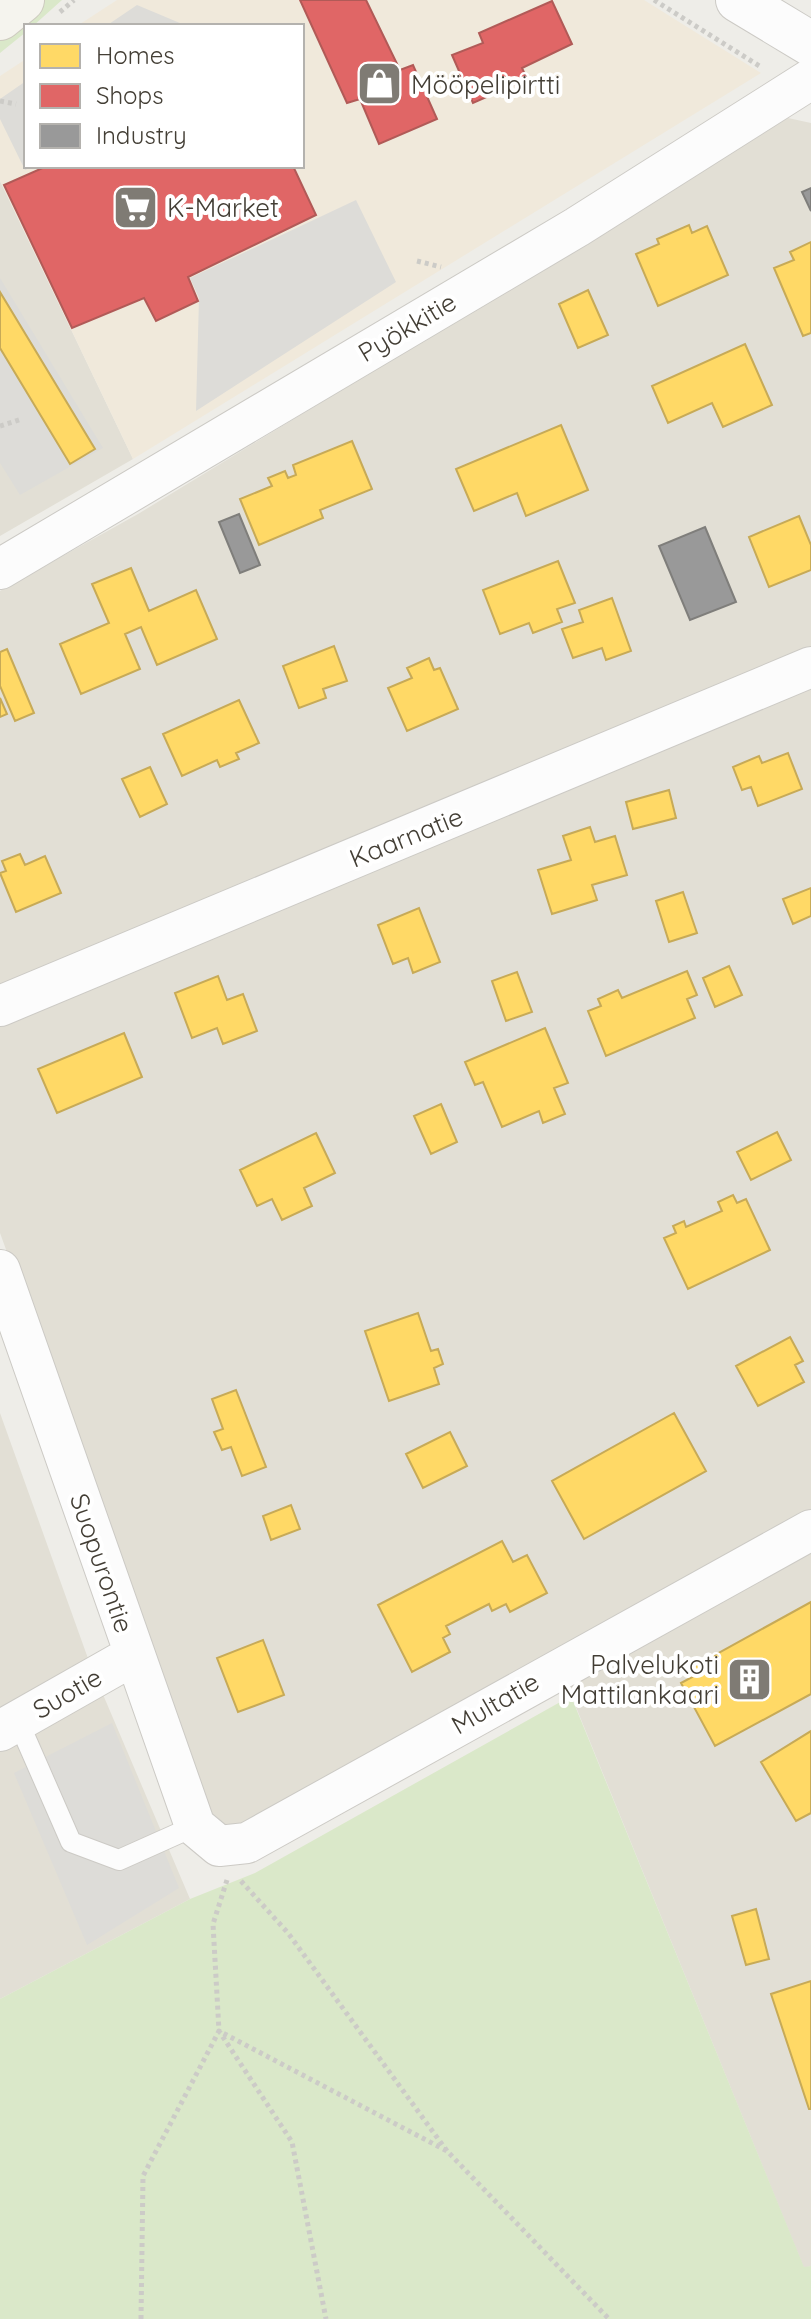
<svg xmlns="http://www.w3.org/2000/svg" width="811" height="2319" viewBox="0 0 811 2319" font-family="Quicksand,sans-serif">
	<rect width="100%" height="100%" fill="#eeede8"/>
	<path fill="#e2dfd5" d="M 788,118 L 811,123 L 811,2266 L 804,2268 L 556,1658 L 243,1828 L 226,1825 L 211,1812 L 0,1233 L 0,591 L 138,514 Z
		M 0,181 L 133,459 L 0,536 Z
		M 0,1413 L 90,1664 L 190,1899 L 0,1999 Z"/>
	<path fill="#f0e9db" d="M 117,0 L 644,0 L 761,73 L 133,459 L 0,181 L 0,76 L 26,59 L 26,166 L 302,166 L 302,26 L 77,26 Z"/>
	<path fill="#dae8c9" d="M 42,0 L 62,0 L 33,26 L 26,26 L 26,32 L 0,53 L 0,36 Z
		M 571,1696 L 804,2267 L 811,2266 L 811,2319 L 0,2319 L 0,1999 L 190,1899 L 255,1873 Z"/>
	<path fill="#dddcd8" d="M 137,5 L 187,26 L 106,26 Z
		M 26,81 L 26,166 L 34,166 L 25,170 L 0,119 L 0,99 Z
		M 356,200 L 396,282 L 196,411 L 199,298 L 190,278 Z
		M 0,278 L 103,448 L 20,495 L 0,463 Z
		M 112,1723 L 179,1888 L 87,1945 L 14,1773 Z"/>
	<path fill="#ffd966" stroke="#c7aa57" stroke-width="2" d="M 689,225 L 692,233 L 707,226 L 728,275 L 658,306 L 636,254 L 659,244 L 657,239 Z
		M 811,242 L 811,333 L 803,336 L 774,268 L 794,260 L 790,252 Z
		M 588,290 L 608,335 L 578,348 L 559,304 Z
		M 0,292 L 95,449 L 70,464 L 0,348 Z
		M 745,344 L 772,405 L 723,427 L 712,403 L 668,423 L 652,386 Z
		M 561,425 L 588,490 L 526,516 L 517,493 L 474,511 L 456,469 Z
		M 352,441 L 372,489 L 320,510 L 323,518 L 259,545 L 240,499 L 272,486 L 268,478 L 285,471 L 288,478 L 296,475 L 293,465 Z
		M 799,516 L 811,545 L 811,570 L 769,587 L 749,537 Z
		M 558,561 L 575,603 L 557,609 L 562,622 L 533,633 L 529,623 L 500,634 L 483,590 Z
		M 131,568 L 149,611 L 196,590 L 217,639 L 157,665 L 141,627 L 125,634 L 140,669 L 81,694 L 60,644 L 109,623 L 92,584 Z
		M 612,598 L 631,651 L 606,660 L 602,648 L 573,658 L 562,629 L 583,622 L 579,610 Z
		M 334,646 L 347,681 L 323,689 L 326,698 L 299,708 L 283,666 Z
		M 7,649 L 34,713 L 15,721 L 0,686 L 0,652 Z
		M 429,658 L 434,670 L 440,668 L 458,709 L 407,731 L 388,688 L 412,678 L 407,668 Z
		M 0,698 L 7,714 L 0,717 Z
		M 239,700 L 259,743 L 236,753 L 239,759 L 220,767 L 217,760 L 182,776 L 163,734 Z
		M 788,753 L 802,789 L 758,806 L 751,787 L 742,790 L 733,767 L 759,756 L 762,763 Z
		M 150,767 L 167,804 L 140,817 L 122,779 Z
		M 669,790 L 676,818 L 633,829 L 626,802 Z
		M 590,827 L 595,842 L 615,836 L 627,875 L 592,885 L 597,900 L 552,914 L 538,870 L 571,860 L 563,836 Z
		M 20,854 L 25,865 L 45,856 L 61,893 L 16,912 L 0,873 L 6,871 L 2,861 Z
		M 811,888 L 811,916 L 793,924 L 783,899 Z
		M 683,892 L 697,933 L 669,942 L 656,901 Z
		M 419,908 L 440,962 L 413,973 L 408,958 L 393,964 L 378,925 Z
		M 729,966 L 742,995 L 715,1007 L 703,978 Z
		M 687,971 L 697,995 L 687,999 L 695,1018 L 606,1056 L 588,1011 L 601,1006 L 598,999 L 618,990 L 622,998 Z
		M 517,972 L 532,1012 L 506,1021 L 492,981 Z
		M 218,976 L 227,1000 L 243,994 L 257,1031 L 223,1044 L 217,1028 L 192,1038 L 175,993 Z
		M 545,1028 L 568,1083 L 554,1088 L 565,1114 L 543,1123 L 539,1111 L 502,1127 L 483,1082 L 475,1085 L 465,1062 Z
		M 124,1033 L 142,1077 L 57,1113 L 38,1069 Z
		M 441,1104 L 457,1142 L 431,1154 L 414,1116 Z
		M 777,1132 L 791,1160 L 751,1180 L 737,1152 Z
		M 316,1133 L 335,1173 L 304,1188 L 312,1206 L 282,1220 L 272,1199 L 257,1206 L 240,1170 Z
		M 733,1195 L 737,1203 L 746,1199 L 770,1250 L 688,1289 L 664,1238 L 676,1233 L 673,1226 L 684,1221 L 686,1227 L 722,1211 L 718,1202 Z
		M 418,1313 L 431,1351 L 438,1349 L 443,1364 L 434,1368 L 439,1384 L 389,1401 L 365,1331 Z
		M 790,1337 L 803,1361 L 795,1365 L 804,1382 L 758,1406 L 736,1366 Z
		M 236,1390 L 266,1467 L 242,1476 L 231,1447 L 222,1450 L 214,1432 L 223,1429 L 212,1399 Z
		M 674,1413 L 706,1471 L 584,1539 L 552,1481 Z
		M 450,1432 L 467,1466 L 423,1488 L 406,1454 Z
		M 291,1505 L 300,1529 L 271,1540 L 263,1516 Z
		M 502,1541 L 513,1562 L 527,1555 L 547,1593 L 510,1612 L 506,1604 L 492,1611 L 489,1604 L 446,1626 L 450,1634 L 443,1638 L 450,1652 L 412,1672 L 378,1605 Z
		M 811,1602 L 811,1694 L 715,1746 L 681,1683 L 698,1674 L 693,1667 Z
		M 263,1640 L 284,1695 L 238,1712 L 217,1658 Z
		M 811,1731 L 811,1813 L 796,1821 L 761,1762 Z
		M 756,1909 L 769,1959 L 746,1965 L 732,1916 Z
		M 811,1981 L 811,2109 L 809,2109 L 771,1994 Z"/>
	<path fill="#e06666" stroke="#b15a57" stroke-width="2" d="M 300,0 L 366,0 L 400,70 L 413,65 L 437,119 L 379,144 L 360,99 L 347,103 Z
		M 552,1 L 572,44 L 522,68 L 527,79 L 473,103 L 452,55 L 483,43 L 479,33 Z
		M 47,166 L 293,166 L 316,215 L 188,277 L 198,301 L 156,321 L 144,298 L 72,328 L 4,185 Z"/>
	<path fill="#999" stroke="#7f7e7b" stroke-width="2" d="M 811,188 L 811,211 L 802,192 Z
		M 239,514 L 260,565 L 240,573 L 219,522 Z
		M 705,527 L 736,602 L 690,620 L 659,546 Z"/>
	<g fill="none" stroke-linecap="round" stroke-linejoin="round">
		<defs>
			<path id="service" d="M 18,1721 L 71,1842 L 119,1860 L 195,1826"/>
			<path id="minor" d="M 0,569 L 577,227 L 811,79
				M 0,1006 L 811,667
				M 0,1270 L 195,1826 L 219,1846 L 247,1843 L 811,1530
				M 0,1731 L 134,1655"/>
			<path id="tertiary" d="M 738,0 L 811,44"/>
			<path id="secondary" d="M 0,18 L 22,0"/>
		</defs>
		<use href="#service" stroke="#cccac5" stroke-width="22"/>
		<use href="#minor" stroke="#cccac5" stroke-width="42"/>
		<use href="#tertiary" stroke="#cccac5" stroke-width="46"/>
		<use href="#secondary" stroke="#cdcabf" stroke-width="46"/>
		<path stroke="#cccbc7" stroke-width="5" stroke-dasharray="4 4" stroke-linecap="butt" d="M 654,0 L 761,67
			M 60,12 L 74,0
			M 0,101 L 16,104
			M 417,261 L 441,267
			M 0,426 L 22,419
			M 227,1880 L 213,1924 L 219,2031 L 292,2142 L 326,2319
			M 241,1881 L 288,1933 L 447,2151
			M 141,2319 L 143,2176 L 219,2031 L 447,2151 L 609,2319"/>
		<use href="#service" stroke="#fcfcfc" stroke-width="20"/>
		<use href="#minor" stroke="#fcfcfc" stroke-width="40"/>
		<use href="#tertiary" stroke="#fcfcfc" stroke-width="44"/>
		<use href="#secondary" stroke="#f5f4ee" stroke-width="44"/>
	</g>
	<defs>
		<symbol id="shop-square" viewBox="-11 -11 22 22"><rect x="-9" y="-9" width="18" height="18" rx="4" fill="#7f7b74" stroke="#fff"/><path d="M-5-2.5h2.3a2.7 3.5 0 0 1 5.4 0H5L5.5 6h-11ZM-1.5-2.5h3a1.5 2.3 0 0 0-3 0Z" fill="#fff"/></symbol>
		<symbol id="supermarket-square" viewBox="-11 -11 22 22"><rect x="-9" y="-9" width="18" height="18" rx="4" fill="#7f7b74" stroke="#fff"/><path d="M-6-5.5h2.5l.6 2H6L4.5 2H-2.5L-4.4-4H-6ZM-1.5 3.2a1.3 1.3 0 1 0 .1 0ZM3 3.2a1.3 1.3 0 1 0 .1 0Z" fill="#fff"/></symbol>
		<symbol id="building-square" viewBox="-11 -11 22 22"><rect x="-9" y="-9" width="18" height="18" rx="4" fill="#7f7b74" stroke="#fff"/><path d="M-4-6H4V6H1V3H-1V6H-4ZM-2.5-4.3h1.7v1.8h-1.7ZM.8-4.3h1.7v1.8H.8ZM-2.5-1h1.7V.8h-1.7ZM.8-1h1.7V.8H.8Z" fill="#fff"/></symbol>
	</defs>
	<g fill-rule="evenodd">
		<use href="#shop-square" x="354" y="58" width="51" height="51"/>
		<use href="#supermarket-square" x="110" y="182" width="51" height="51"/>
		<use href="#building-square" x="724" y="1654" width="51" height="51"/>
	</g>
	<g text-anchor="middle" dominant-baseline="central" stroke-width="8" stroke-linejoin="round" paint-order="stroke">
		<g font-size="26" fill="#433e35" stroke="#fff" text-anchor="start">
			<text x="411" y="84">Mööpelipirtti</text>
			<text x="167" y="207">K-Market</text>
			<text x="719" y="1664" text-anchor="end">Palvelukoti<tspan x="719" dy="30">Mattilankaari</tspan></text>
		</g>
		<g font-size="26" fill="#433e35" stroke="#fff">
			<text transform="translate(407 327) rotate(-31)">Pyökkitie</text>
			<text transform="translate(406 837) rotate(-22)">Kaarnatie</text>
			<text transform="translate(102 1563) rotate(71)">Suopurontie</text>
			<text transform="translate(67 1693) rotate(-30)">Suotie</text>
			<text transform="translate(495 1703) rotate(-30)">Multatie</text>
		</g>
	</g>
	<rect x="24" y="24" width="280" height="144" fill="#ffffff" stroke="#b4b2ae" stroke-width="2"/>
	<rect x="40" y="44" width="40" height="24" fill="#ffd966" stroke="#b4b2ae" stroke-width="2"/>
	<text x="96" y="64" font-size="24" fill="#433e35">Homes</text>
	<rect x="40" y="84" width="40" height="24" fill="#e06666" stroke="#b4b2ae" stroke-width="2"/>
	<text x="96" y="104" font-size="24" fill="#433e35">Shops</text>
	<rect x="40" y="124" width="40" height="24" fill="#999999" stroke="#b4b2ae" stroke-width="2"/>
	<text x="96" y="144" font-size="24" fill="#433e35">Industry</text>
</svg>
